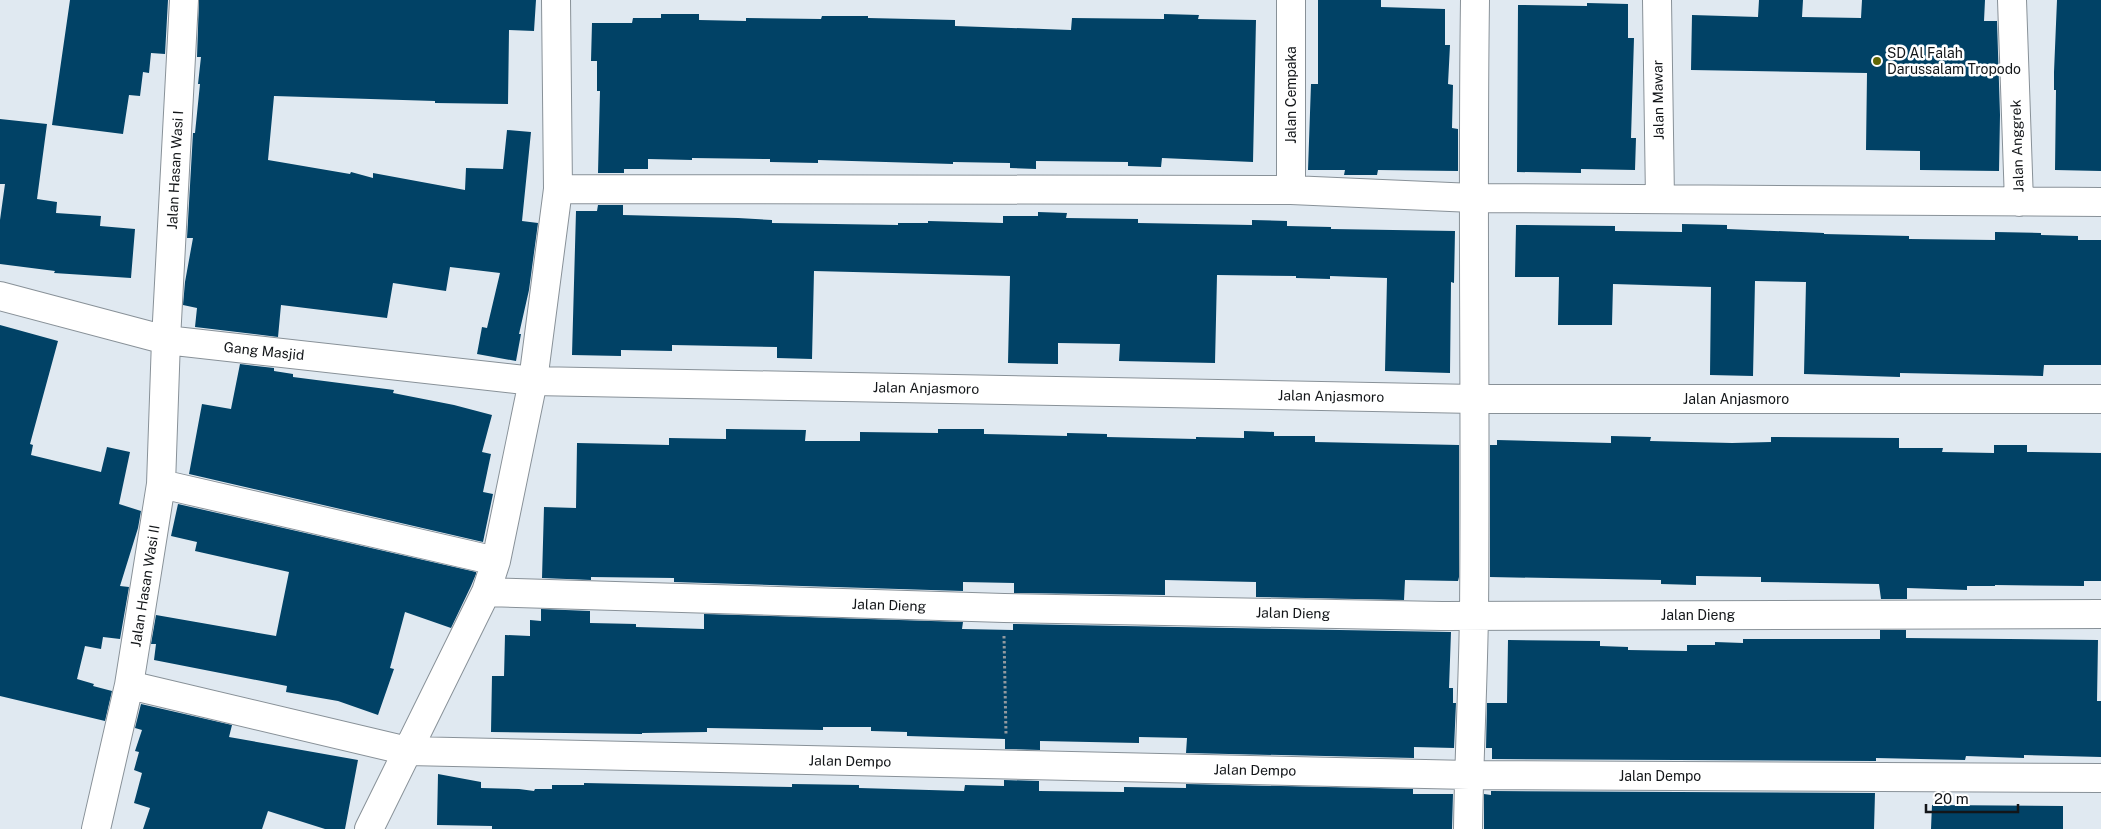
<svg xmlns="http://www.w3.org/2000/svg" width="2101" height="829" viewBox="0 0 2101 829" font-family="'Public Sans',sans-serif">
	<rect width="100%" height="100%" fill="#e0e9f1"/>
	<path fill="#014266" d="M 70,0 L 168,0 L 165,54 L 151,53 L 149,73 L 143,72 L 140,96 L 129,95 L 123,134 L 52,125 Z
		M 199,0 L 536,0 L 534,31 L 509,30 L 508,104 L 435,103 L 435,101 L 274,96 L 268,160 L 350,174 L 351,172 L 373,178 L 373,173 L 465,190 L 466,168 L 503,169 L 507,130 L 531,132 L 522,221 L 538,223 L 529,290 L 519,334 L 521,334 L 516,361 L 477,354 L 482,327 L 487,328 L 500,273 L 450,267 L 446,291 L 393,283 L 387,318 L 281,305 L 278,337 L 195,327 L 197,308 L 183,305 L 185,282 L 193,238 L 187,238 L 193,133 L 195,133 L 200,84 L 198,84 L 201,57 L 197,57 Z
		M 1318,0 L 1381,0 L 1381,7 L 1445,9 L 1445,45 L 1450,45 L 1448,84 L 1453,85 L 1452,128 L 1458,129 L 1458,171 L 1378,170 L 1377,175 L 1344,175 L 1345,170 L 1308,170 L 1311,84 L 1318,84 Z
		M 1759,0 L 1803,0 L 1802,17 L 1861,18 L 1862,0 L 1985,0 L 1984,21 L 1997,21 L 2000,115 L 1999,171 L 1920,170 L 1920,151 L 1866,150 L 1867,73 L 1691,70 L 1692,15 L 1758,17 Z
		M 2057,0 L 2101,0 L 2101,171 L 2055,170 L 2056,90 L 2054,90 L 2054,72 Z
		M 1587,3 L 1628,4 L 1628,38 L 1634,38 L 1631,138 L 1636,138 L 1635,170 L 1581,169 L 1581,173 L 1517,172 L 1518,5 L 1587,6 Z
		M 661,14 L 699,14 L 699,20 L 746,21 L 746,18 L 821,19 L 822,16 L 868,16 L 868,18 L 955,20 L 955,26 L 1071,30 L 1072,18 L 1164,19 L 1164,14 L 1199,15 L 1198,19 L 1256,20 L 1253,162 L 1162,158 L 1161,167 L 1128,166 L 1128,162 L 1036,161 L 1036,169 L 1010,168 L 1010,163 L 953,162 L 953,164 L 818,160 L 818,163 L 770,162 L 770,159 L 692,158 L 692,160 L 648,159 L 648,169 L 624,169 L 624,173 L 598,173 L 600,91 L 597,91 L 597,61 L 591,61 L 592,23 L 632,23 L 633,18 L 661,18 Z
		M 0,119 L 47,124 L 37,199 L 57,202 L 56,213 L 101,216 L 100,226 L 135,229 L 131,278 L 54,273 L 55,271 L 0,264 L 0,220 L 5,184 L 0,184 Z
		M 598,205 L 623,205 L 623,215 L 738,218 L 772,220 L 772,223 L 898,225 L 898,223 L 928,223 L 928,221 L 1003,223 L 1003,216 L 1038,216 L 1038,212 L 1067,213 L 1066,218 L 1138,219 L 1138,223 L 1252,225 L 1252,220 L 1287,221 L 1287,226 L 1331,227 L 1331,229 L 1455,231 L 1454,283 L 1451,282 L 1450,373 L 1385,371 L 1387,278 L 1330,276 L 1330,279 L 1296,278 L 1296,276 L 1217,275 L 1215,363 L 1119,361 L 1120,344 L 1058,343 L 1058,364 L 1008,363 L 1010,276 L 814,271 L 812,359 L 777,358 L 777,347 L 672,345 L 672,351 L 621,350 L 621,356 L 572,355 L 576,211 L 597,211 Z
		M 1682,224 L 1727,225 L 1727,229 L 1824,233 L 1824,234 L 1909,236 L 1909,239 L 1995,240 L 1995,232 L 2041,233 L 2041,235 L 2078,236 L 2078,240 L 2101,240 L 2101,365 L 2044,365 L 2043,376 L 1900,373 L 1900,377 L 1804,374 L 1806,282 L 1755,281 L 1753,376 L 1710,375 L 1711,287 L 1613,284 L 1612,325 L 1558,325 L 1559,277 L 1515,277 L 1516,225 L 1615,226 L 1615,231 L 1682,232 Z
		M 0,325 L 58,341 L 30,444 L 33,445 L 31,455 L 101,472 L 107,447 L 130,452 L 119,504 L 141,511 L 138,528 L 120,586 L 129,587 L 120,639 L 103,637 L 101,649 L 85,646 L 77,679 L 94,684 L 93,686 L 112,691 L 105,721 L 0,696 Z
		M 240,364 L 274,368 L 274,371 L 293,374 L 293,377 L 394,390 L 393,393 L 454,405 L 492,415 L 482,452 L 491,454 L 483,492 L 493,494 L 483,542 L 189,474 L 202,404 L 231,409 Z
		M 726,429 L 806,430 L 805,441 L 860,441 L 860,432 L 938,433 L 938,429 L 984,429 L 984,434 L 1067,436 L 1067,433 L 1107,434 L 1107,437 L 1196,439 L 1196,437 L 1244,438 L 1244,431 L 1274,432 L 1274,436 L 1315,436 L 1315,442 L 1459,445 L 1459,577 L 1458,581 L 1405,580 L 1404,600 L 1256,597 L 1256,582 L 1165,580 L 1165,595 L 1014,593 L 1014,583 L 963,582 L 963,591 L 705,583 L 674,582 L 674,578 L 591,577 L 591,580 L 542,578 L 544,507 L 576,508 L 577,443 L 669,445 L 669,438 L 726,439 Z
		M 1611,436 L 1651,437 L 1650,441 L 1732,443 L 1771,442 L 1771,437 L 1899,438 L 1899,448 L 1943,448 L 1942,452 L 1994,453 L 1994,445 L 2027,445 L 2027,452 L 2101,453 L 2101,581 L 2084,581 L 2084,586 L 1995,585 L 1995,586 L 1967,586 L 1967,590 L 1907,588 L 1907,599 L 1881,599 L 1879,584 L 1761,582 L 1761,577 L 1696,576 L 1696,585 L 1661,584 L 1661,580 L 1490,577 L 1490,445 L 1497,445 L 1497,440 L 1611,443 Z
		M 178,504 L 476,572 L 476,574 L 471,586 L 451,628 L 405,612 L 390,668 L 394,669 L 378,715 L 338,701 L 286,692 L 287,686 L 154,660 L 156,644 L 151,644 L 156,615 L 276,636 L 289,572 L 195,551 L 197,542 L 171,536 Z
		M 541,609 L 590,611 L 590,623 L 636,624 L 636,627 L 704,629 L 704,614 L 963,622 L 962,629 L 1013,630 L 1013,624 L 1451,632 L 1449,688 L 1453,688 L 1453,703 L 1456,703 L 1454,748 L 1414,747 L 1414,758 L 1186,753 L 1187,738 L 1139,737 L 1139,743 L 1040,741 L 1040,750 L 1005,749 L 1005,739 L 907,736 L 907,732 L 871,731 L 871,727 L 823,727 L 823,730 L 707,728 L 707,732 L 642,733 L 642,734 L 491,732 L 492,676 L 504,676 L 505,635 L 530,636 L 530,620 L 541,621 Z
		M 1880,630 L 1906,630 L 1906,638 L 2098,640 L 2097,701 L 2101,701 L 2101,757 L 2024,755 L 2024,758 L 1966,756 L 1965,760 L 1876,758 L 1876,761 L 1492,759 L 1492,748 L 1486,748 L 1487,703 L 1507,703 L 1508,640 L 1600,641 L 1600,646 L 1628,647 L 1628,650 L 1687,651 L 1687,645 L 1715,645 L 1715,642 L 1743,643 L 1743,639 L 1880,639 Z
		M 141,704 L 232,725 L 229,737 L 358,760 L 345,829 L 325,829 L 268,811 L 262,829 L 143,829 L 150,808 L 134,803 L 142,773 L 134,770 L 139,752 L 135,751 L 142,730 L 135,728 Z
		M 438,774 L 481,782 L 481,788 L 519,789 L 534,791 L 535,789 L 552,789 L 552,785 L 584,785 L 584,783 L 792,787 L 792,784 L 859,785 L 859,788 L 964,791 L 965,785 L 1004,786 L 1004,780 L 1039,781 L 1039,791 L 1124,792 L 1124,787 L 1186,788 L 1186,784 L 1413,789 L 1413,794 L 1453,794 L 1452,829 L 492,829 L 492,826 L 437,825 Z
		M 1491,791 L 1875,793 L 1874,829 L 1484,829 L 1484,794 L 1491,795 Z
		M 1932,805 L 2063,806 L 2063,829 L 1931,829 Z"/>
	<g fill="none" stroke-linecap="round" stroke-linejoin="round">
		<defs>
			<path id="minor" d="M 1291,0 L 1291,190
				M 1657,0 L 1660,199
				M 2012,0 L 2019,202
				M 558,189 L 1291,190 L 1473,198 L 2101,202
				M 0,296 L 166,340 L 533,381 L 1475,399 L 2101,399
				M 161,484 L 496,561
				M 486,592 L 1004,608 L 1442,616 L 2101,614
				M 129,685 L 408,751 L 1469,775 L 2101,778
				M 96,829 L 129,685 L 161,484 L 166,340 L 184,0
				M 369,829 L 486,592 L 496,561 L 533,381 L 558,189 L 556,0
				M 1468,829 C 1469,757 1473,685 1474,612 C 1476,408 1472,204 1475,0"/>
		</defs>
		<use href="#minor" stroke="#889198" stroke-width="30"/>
		<path stroke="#92999f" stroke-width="3" stroke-dasharray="2.5 2.5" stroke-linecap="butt" d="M 1004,636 L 1006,735"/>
		<use href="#minor" stroke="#fff" stroke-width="28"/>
	</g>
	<circle fill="#606605" stroke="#fff" stroke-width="2" cx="1877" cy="61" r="5"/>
	<g text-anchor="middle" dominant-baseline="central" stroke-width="5" stroke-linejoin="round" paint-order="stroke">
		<g font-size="14" fill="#131619" stroke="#fff" text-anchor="start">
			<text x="1887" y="53">SD Al Falah<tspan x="1887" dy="16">Darussalam Tropodo</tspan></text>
		</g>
		<g font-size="14" fill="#131619" stroke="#fff">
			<text transform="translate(1291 95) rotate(-90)">Jalan Cempaka</text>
			<text transform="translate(1658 100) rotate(-91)">Jalan Mawar</text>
			<text transform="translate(2017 146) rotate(-92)">Jalan Anggrek</text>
			<text transform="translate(175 170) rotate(-87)">Jalan Hasan Wasi I</text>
			<text transform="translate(264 351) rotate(6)">Gang Masjid</text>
			<text transform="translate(926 388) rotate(1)">Jalan Anjasmoro</text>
			<text transform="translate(1331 396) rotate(1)">Jalan Anjasmoro</text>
			<text x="1736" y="399">Jalan Anjasmoro</text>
			<text transform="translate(145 586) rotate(-81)">Jalan Hasan Wasi II</text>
			<text transform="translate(889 605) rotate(2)">Jalan Dieng</text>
			<text transform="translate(1293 613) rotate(1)">Jalan Dieng</text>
			<text x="1698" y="615">Jalan Dieng</text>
			<text transform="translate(850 761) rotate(1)">Jalan Dempo</text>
			<text transform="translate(1255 770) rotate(1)">Jalan Dempo</text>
			<text x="1660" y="776">Jalan Dempo</text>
		</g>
	</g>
	<path d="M1926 804v8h92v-8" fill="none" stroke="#131619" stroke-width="2.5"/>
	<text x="1934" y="804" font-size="15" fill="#131619" stroke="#ffffff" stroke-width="4" paint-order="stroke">20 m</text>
</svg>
